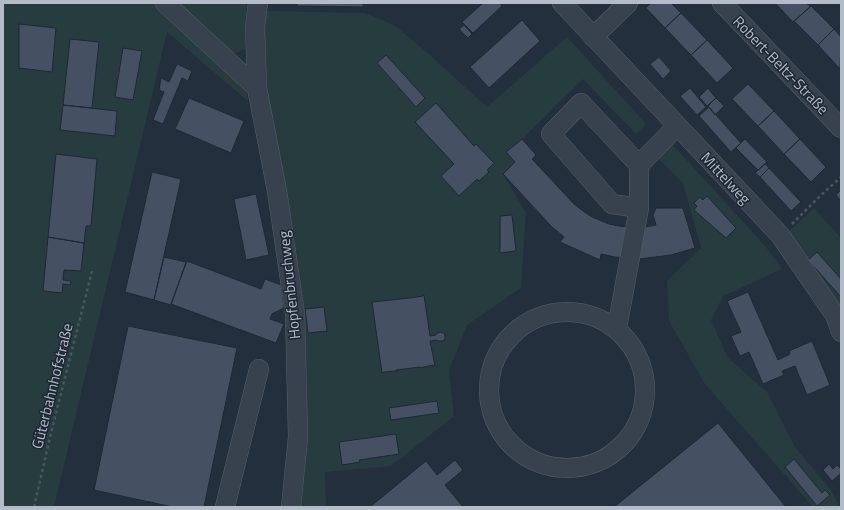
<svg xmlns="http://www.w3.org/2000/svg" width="844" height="510" viewBox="0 0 844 510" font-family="'Titillium Web',sans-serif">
	<rect width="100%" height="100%" fill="#242f3e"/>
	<path fill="#263c3f" d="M 3,3 L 157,3 L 245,83 L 248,101 L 167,32 L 54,507 L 3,507 Z
		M 171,3 L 247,3 L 245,24 L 245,49 L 236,53 L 232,52 Z
		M 267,11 L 365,13 L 394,25 L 431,56 L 487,107 L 567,37 L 646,124 L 636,134 L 583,79 L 522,139 L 506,152 L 515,162 L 503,174 L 526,213 L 521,288 L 467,325 L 449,370 L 454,416 L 391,466 L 325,472 L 326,507 L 299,507 L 307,436 L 302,293 L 266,89 L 264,33 Z
		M 670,142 L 766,247 L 782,269 L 723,296 L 711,320 L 728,358 L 767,392 L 795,447 L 831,490 L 840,507 L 813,507 L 705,384 L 669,321 L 667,281 L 701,248 L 683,183 L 656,156 Z
		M 814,208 L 841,238 L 841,320 L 787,233 Z"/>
	<path fill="#455162" stroke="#1f2835" d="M 284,3 L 363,3 L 363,7 L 297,6 L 297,3 Z
		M 483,3 L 500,3 L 502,6 L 473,33 L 462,22 Z
		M 651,3 L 671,3 L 681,13 L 665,28 L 646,8 Z
		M 775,3 L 806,3 L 810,6 L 811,6 L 793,22 Z
		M 811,6 L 834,29 L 818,45 L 795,22 L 793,22 Z
		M 681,13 L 707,40 L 691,55 L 665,28 Z
		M 522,20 L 540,41 L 489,88 L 470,67 Z
		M 19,24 L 56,28 L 52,72 L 19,68 Z
		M 464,25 L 472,34 L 468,38 L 459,29 Z
		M 834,29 L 841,37 L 840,69 L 818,45 Z
		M 70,39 L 99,42 L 92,108 L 63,105 Z
		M 707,40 L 733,68 L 717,83 L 691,55 Z
		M 123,48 L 142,51 L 133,100 L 115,97 Z
		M 386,55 L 425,98 L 416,107 L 377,63 Z
		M 659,57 L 671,71 L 663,79 L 650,64 Z
		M 177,64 L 192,71 L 188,81 L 182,78 L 163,124 L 153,120 L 164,92 L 159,90 L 161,78 L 169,82 Z
		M 748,84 L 774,111 L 758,126 L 732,99 Z
		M 690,88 L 706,107 L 697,115 L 680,96 Z
		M 708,88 L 716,98 L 707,106 L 699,97 Z
		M 189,98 L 244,121 L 231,153 L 175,129 Z
		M 716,98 L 724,106 L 715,115 L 708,106 Z
		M 436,103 L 474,146 L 476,144 L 494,163 L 487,170 L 489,172 L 479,181 L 477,179 L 459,196 L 441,176 L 454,164 L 415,122 Z
		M 63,105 L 117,111 L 115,136 L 60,130 Z
		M 709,107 L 741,143 L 731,152 L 699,116 Z
		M 774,111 L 800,139 L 784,154 L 758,126 Z
		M 522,139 L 536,155 L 532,159 L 574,204 L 583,211 L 592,217 L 609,224 L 619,226 L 640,228 L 656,225 L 653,215 L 656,208 L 683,208 L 695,248 L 671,255 L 639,259 L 615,257 L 601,254 L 600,260 L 560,242 L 564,237 L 551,226 L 503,174 L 515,162 L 506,152 Z
		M 745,139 L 767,162 L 758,170 L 736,148 Z
		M 800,139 L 826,167 L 811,182 L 784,154 Z
		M 56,154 L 97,159 L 91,226 L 86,226 L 84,243 L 48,237 Z
		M 765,164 L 769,168 L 760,177 L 755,173 Z
		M 769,168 L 801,202 L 791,211 L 760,177 Z
		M 152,172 L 181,179 L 154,300 L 125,292 Z
		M 841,190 L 841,201 L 836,195 Z
		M 256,194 L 269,255 L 246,260 L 234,199 Z
		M 707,196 L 736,228 L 726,238 L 694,210 L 697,206 L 694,203 L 700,197 L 703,200 Z
		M 512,215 L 516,251 L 500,253 L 500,216 Z
		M 48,237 L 84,243 L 81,271 L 64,270 L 63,280 L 71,281 L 70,285 L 63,284 L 62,293 L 43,291 Z
		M 817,252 L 841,279 L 841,297 L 808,260 Z
		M 164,257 L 186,262 L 171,305 L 154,300 Z
		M 187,261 L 261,289 L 265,279 L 281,285 L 284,308 L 272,314 L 270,319 L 284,324 L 276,343 L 171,304 Z
		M 748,292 L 778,360 L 790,354 L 789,351 L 812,341 L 830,385 L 807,395 L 795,366 L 782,371 L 784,375 L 763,384 L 749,352 L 740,356 L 731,336 L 741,332 L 727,301 Z
		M 423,295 L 424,295 L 430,336 L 436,335 L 436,334 L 440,332 L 444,333 L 445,336 L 445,339 L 443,341 L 437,341 L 437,340 L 430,341 L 435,366 L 433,365 L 420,368 L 420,367 L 396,370 L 396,371 L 384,372 L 382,373 L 372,302 L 410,298 L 423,296 Z
		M 324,307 L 327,331 L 308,333 L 305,309 Z
		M 128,326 L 237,348 L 204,507 L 173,507 L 94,490 Z
		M 437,401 L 439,413 L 391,420 L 389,408 Z
		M 718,423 L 786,507 L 614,507 Z
		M 396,434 L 399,454 L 359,460 L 360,462 L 342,465 L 339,442 Z
		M 794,459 L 822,493 L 825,490 L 830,495 L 817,506 L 785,467 Z
		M 455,460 L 463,470 L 445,485 L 463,507 L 370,507 L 426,461 L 437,475 Z
		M 829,464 L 833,469 L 837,465 L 841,469 L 841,473 L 832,481 L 823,470 Z"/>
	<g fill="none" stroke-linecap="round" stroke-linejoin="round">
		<defs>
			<path id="minor" d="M 165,3 L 257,88
				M 258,3 L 255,27 L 257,88 L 277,191 L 295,314 L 298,437 L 291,507
				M 562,3 L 780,235 L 835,315 L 841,332
				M 722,3 L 841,128
				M 593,37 L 628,3
				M 639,165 L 639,208 L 612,204 L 551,134 L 581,103 L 639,165 L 677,126
				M489 390a78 78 0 1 1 156 0a78 78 0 1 1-156 0Z
				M 617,328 L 639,208
				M 225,507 L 259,369"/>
		</defs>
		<use href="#minor" stroke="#565f6c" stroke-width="20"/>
		<path stroke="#44595c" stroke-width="2.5" stroke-dasharray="3 3" stroke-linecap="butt" d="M 792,224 L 820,196 L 841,177
			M 34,507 L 51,433 L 92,271"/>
		<use href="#minor" stroke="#38414e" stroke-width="19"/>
	</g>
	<g text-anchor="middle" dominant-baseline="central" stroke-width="3" stroke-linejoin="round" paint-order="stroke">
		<g font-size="15" fill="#b4bcc9" stroke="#1d2633">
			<text transform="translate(781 65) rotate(46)">Robert-Beltz-Straße</text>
			<text transform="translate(726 178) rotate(47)">Mittelweg</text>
			<text transform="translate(289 285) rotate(-96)">Hopfenbruchweg</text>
			<text transform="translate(52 386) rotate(-76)">Güterbahnhofstraße</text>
		</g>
	</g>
	<rect width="844" height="510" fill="none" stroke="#b4bcc9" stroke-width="8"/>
</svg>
